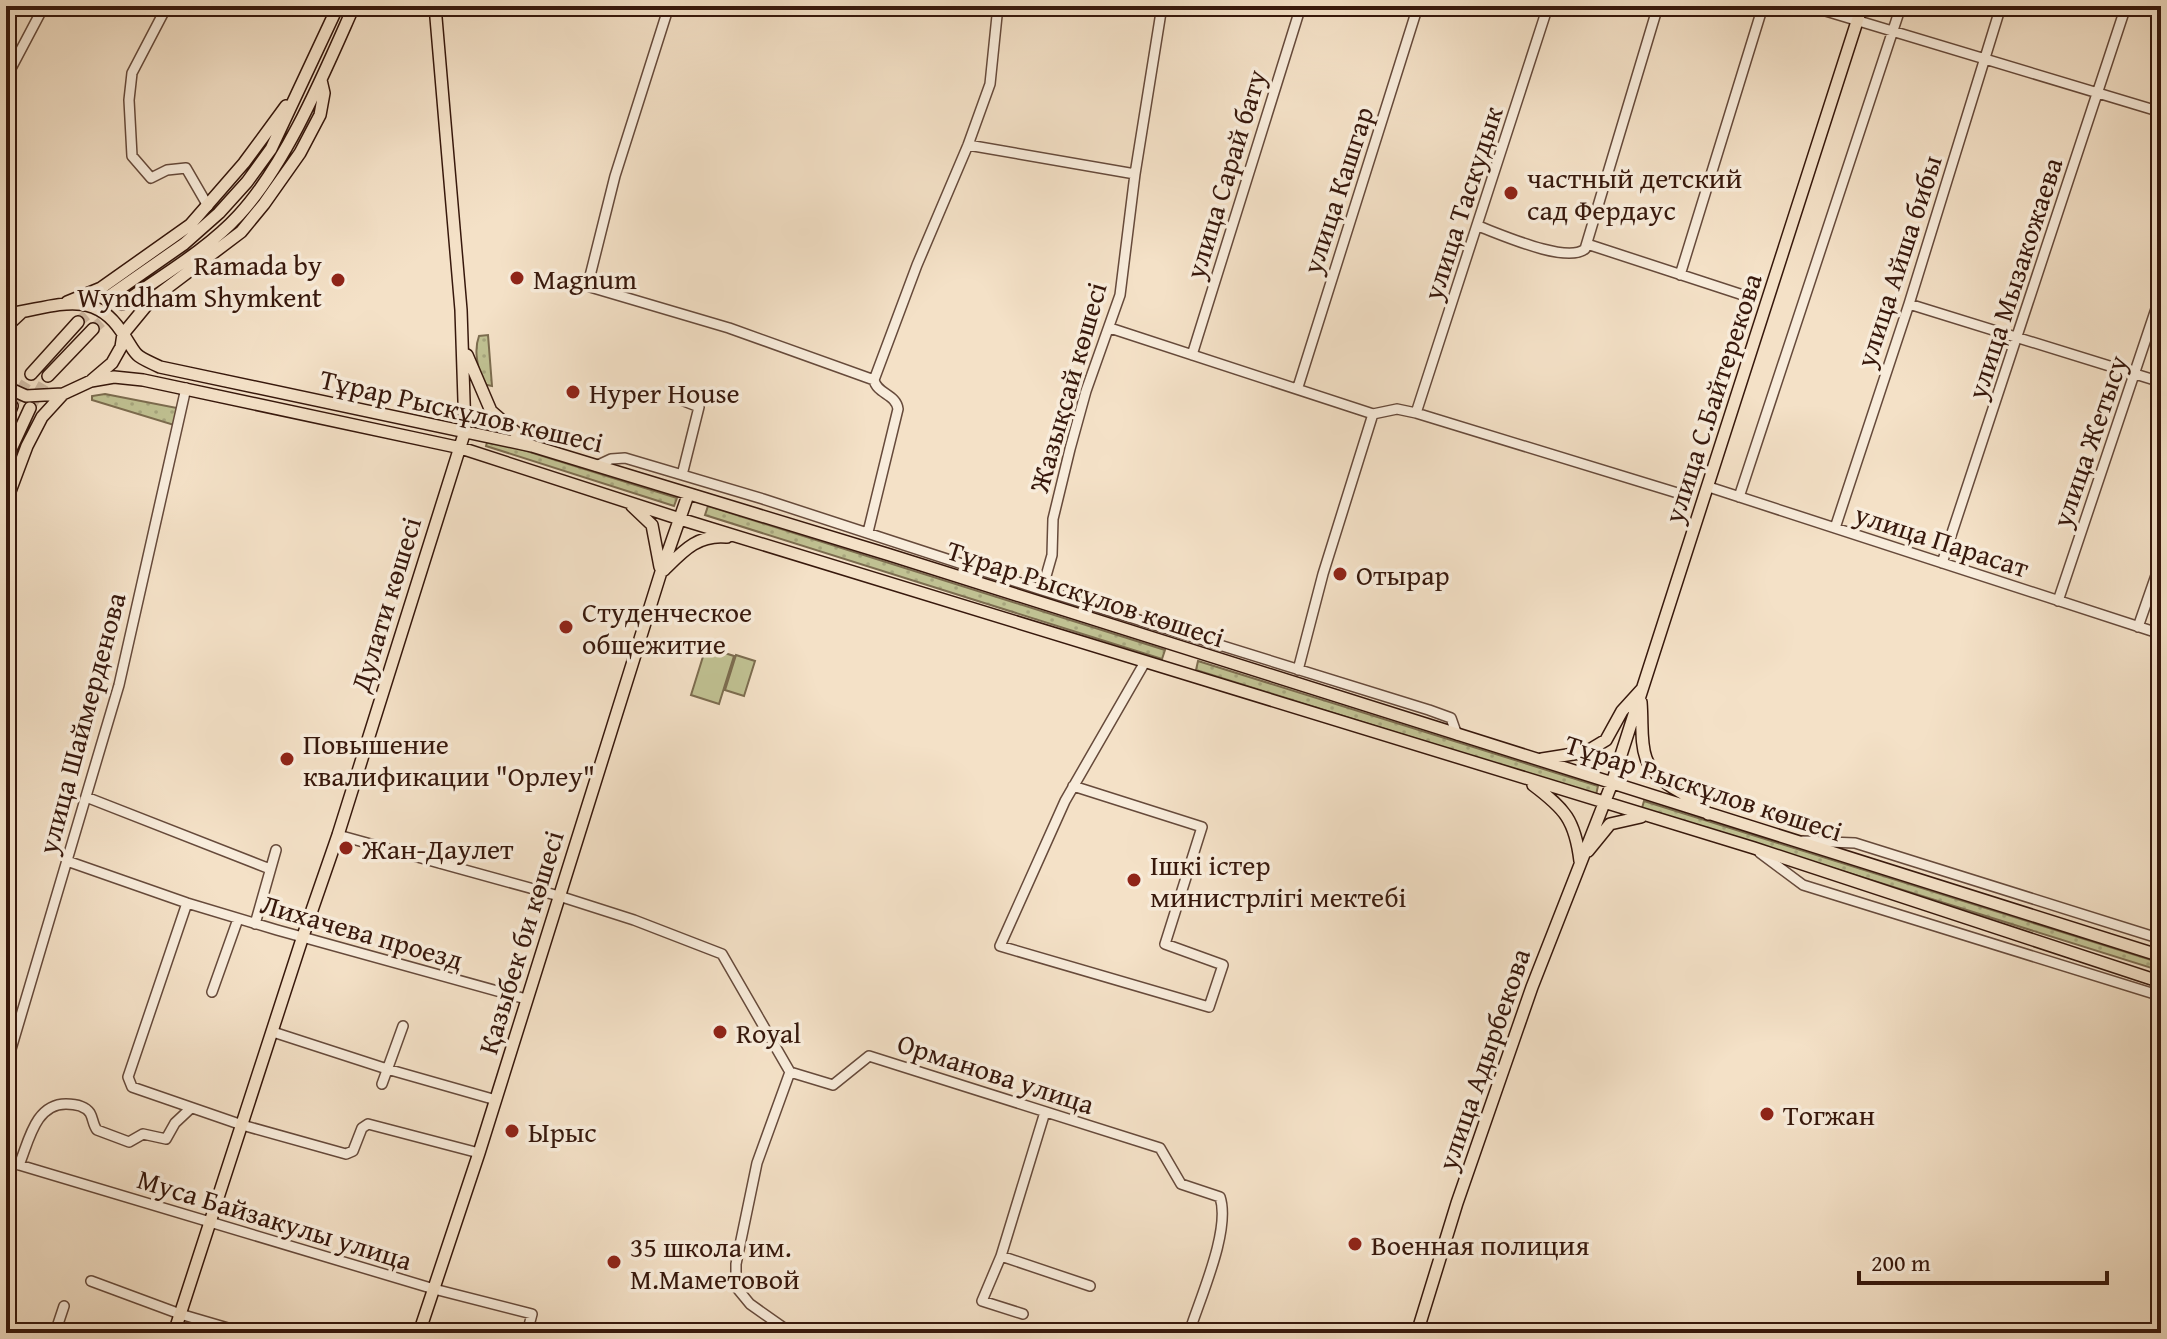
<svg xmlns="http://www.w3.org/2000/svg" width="2167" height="1339" viewBox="0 0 2167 1339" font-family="'Gentium Book Plus',serif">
	<defs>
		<pattern id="grass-dots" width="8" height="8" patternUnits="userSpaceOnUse" patternTransform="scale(2)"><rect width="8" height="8" fill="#c0c192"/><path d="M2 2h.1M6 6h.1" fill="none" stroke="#a6a57d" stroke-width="1.8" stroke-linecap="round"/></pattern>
	</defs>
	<rect width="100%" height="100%" fill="#f4e1c7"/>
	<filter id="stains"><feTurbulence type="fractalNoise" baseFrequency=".0025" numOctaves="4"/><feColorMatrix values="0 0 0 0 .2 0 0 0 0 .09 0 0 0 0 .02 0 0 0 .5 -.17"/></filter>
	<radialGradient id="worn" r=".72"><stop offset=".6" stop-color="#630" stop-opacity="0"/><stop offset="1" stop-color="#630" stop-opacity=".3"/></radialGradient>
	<path fill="url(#grass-dots)" stroke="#7c6c4f" stroke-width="2" d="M 488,335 L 492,386 L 482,384 C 479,368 473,352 479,336 Z
		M 105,394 L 177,408 L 174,425 L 92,400 L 92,396 Z
		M 488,439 L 677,498 L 674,506 L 486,446 Z
		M 708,506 L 1165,650 L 1162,659 L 705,515 Z
		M 1198,661 L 1598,786 L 1596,795 L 1196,670 Z
		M 1644,801 L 2161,963 L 2161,971 L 1642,808 Z"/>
	<path fill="#c0c192" stroke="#7c6c4f" stroke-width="2" d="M 706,647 L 734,656 L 719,704 L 691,695 Z
		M 736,655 L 755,661 L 744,696 L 725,690 Z"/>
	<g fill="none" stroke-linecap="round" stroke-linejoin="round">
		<path stroke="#ceb9a2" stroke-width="11" stroke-dasharray="11 5.5" stroke-linecap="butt" d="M 78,322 L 108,297
			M 93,329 L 122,304
			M 12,406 L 31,374
			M 30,408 L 48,376"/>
		<defs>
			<path id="minor" d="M 167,6 L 132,73 L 129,100 L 132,156 L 151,178 L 167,170 L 186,168 L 208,206
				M 669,6 L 615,176 L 588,284 L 590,287 L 729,328 L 874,380
				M 1809,6 L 2161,112
				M 6,78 L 44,6
				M 968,145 L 1135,174
				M 1478,226 C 1500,234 1566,264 1585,249 L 1658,6
				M 1587,244 L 1746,296
				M 1680,275 L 1763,6
				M 1909,304 L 2161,382
				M 1110,328 L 1373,414 L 1397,409 L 1416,413 L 1684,495
				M 1192,355 L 1301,6
				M 1298,387 L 1418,6
				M 676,398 L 699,407 L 682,475
				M 1416,413 L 1548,6
				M 596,466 L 611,459 L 625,458 L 763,499 L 1042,590 L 1429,710 L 1451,718 L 1457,735
				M 1709,487 L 2161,634
				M 1739,497 L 1901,6
				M 1835,528 L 1909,304 L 2001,6
				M 868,532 L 898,409 C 896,394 877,394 874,380 L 917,265 L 968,145 L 990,84 L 998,6
				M 1942,563 L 2126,6
				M 1042,590 L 1052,555 L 1053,519 L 1070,449 L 1086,391 L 1120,295 L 1135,174 L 1162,6
				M 2058,601 L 2161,294
				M 2138,627 L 2161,561
				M 1298,670 L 1323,574 L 1373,414
				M 1073,786 L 1202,827 L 1165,944 L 1223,965 L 1209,1007 L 1000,946 L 1065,801 L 1145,662
				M 86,797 L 270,869
				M 338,835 L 559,896 L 634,920 L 722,954 L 790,1072 L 833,1085 L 869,1056 L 1160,1148 L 1181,1184 L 1220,1197 C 1231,1230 1200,1298 1189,1333
				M 1803,841 L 1855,843 L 2161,939
				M 1760,853 L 1803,885 L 2161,996
				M 67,861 L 187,903 L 277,930 L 526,999
				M 187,903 L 128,1077 L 132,1087 L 242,1125 L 346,1154 L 353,1151 L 362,1128 L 368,1124 L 479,1153
				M 255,924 L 276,850
				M 212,992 L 238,919
				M 273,1032 L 387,1069 L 496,1100
				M 6,1066 L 119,685 L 186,388
				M 790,1072 L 757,1163 L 736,1264 L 736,1287 L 750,1304 L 791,1333
				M 382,1084 L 403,1026
				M 1045,1112 L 1001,1256 L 1090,1286
				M 6,1161 L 434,1289 L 532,1314 L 527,1333
				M 19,1165 C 29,1141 35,1104 66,1104 C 74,1104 85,1106 90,1113 C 93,1118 93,1125 97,1130 L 129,1142 L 143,1134 L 166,1139 L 175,1123 L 191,1108
				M 1001,1256 L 982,1301 L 1023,1314
				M 91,1281 L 180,1314 L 245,1333
				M 55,1333 L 64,1306"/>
			<path id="major" d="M 108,297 L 184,244 L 219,213 L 247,182 L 271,149 L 338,6
				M 67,302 L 101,288 L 190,225 L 244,163 L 286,106
				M 122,304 C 161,276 207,250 239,215 C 287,163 325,71 354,6
				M 6,314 C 48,310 91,285 121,331 C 139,356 129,353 160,367 L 532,446 L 890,555 L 2161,956
				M 6,327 L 21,313
				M 467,355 L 491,411 L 528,443
				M 31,374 L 78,322
				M 48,376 L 93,329
				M 92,380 L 112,363 L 121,347 L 123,334 L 151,300 L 241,232 L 264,204 L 300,153 L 320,115 L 324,93 L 321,80
				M 6,387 L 26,396 L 63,394 L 91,381 L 114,377 L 143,380 L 461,448 L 680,519 L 1754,848 L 2161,982
				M 6,421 L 12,406
				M 6,460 L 30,408
				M 6,502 L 27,446 L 42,417 L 63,394
				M 632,506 L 652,525 L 660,567
				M 664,570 C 683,551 698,534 727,537
				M 1641,702 C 1644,740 1635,764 1672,787 C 1685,795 1697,801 1708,814
				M 1542,759 L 1586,752 L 1606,740 L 1622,711 L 1642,689
				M 1533,785 C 1565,809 1575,820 1580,861
				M 1588,851 L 1610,824 L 1641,817
				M 174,1333 L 303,936 L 338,835 L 465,431 L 461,310 L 435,6
				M 419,1333 L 479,1153 L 661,572 L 688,495
				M 1417,1333 L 1457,1203 L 1532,987 L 1612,783 L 1862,6"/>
		</defs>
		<use href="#minor" stroke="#664a3b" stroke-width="12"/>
		<use href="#major" stroke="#37180c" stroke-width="14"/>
		<use href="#minor" stroke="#f8ecdb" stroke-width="9"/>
		<use href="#major" stroke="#f4e1c7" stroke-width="11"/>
	</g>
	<g fill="#8f2418" stroke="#f8ecdb" stroke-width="3">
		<circle cx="1511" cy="193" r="8"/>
		<circle cx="517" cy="278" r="8"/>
		<circle cx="338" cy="280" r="8"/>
		<circle cx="573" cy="392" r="8"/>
		<circle cx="1340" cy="574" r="8"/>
		<circle cx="566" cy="627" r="8"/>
		<circle cx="287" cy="759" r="8"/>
		<circle cx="346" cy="848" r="8"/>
		<circle cx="1134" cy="880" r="8"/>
		<circle cx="720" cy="1032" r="8"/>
		<circle cx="1767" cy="1114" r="8"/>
		<circle cx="512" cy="1131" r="8"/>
		<circle cx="1355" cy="1244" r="8"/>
		<circle cx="614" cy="1262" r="8"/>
	</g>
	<g text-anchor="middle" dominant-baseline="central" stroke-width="7" stroke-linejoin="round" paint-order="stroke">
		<g font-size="28" fill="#37180c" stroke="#f8ecdb">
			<text transform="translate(1225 174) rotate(-73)">улица Сарай бату</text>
			<text transform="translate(1337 190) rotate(-72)">улица Кашгар</text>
			<text transform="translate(1462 203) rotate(-72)">улица Таскудык</text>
			<text transform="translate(1898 261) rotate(-72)">улица Айша бибы</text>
			<text transform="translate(2014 278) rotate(-72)">улица Мызакожаева</text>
			<text transform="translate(1067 387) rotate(-74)">Жазықсай көшесі</text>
			<text transform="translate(1712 398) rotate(-72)">улица С.Байтерекова</text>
			<text transform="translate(462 410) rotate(13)">Тұрар Рыскұлов көшесі</text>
			<text transform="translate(2089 441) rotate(-71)">улица Жетысу</text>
			<text transform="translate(1942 540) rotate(18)">улица Парасат</text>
			<text transform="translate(1086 593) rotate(18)">Тұрар Рыскұлов көшесі</text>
			<text transform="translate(385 604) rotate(-73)">Дулати көшесі</text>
			<text transform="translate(81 723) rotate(-75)">улица Шаймерденова</text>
			<text transform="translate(1704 787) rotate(18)">Тұрар Рыскұлов көшесі</text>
			<text transform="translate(362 931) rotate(16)">Лихачева проезд</text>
			<text transform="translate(520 942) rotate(-73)">Қазыбек би көшесі</text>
			<text transform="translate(1483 1059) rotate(-71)">улица Адырбекова</text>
			<text transform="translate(996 1073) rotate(18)">Орманова улица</text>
			<text transform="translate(275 1219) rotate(17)">Муса Байзакулы улица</text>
		</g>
		<g font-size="28" fill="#37180c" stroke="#f8ecdb" text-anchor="start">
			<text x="1527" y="177">частный детский<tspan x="1527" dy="32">сад Фердаус</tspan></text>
			<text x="322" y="264" text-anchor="end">Ramada by<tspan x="322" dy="32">Wyndham Shymkent</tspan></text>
			<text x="533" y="278">Magnum</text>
			<text x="589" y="392">Hyper House</text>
			<text x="1356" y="574">Отырар</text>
			<text x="582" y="611">Студенческое<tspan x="582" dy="32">общежитие</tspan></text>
			<text x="303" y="743">Повышение<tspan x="303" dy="32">квалификации "Орлеу"</tspan></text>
			<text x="362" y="848">Жан-Даулет</text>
			<text x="1150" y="864">Ішкі істер<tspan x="1150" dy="32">министрлігі мектебі</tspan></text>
			<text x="736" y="1032">Royal</text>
			<text x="1783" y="1114">Тогжан</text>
			<text x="528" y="1131">Ырыс</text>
			<text x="1371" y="1244">Военная полиция</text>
			<text x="630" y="1246">35 школа им.<tspan x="630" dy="32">М.Маметовой</tspan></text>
		</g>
	</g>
	<rect width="2167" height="1339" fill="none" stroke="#f4e1c7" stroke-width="32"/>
	<rect x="8" y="8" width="2151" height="1323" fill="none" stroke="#37180c" stroke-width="4"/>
	<rect x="16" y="16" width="2135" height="1307" fill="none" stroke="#37180c" stroke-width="2"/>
	<path d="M1859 1271v12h248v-12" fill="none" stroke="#37180c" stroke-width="4"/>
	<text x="1871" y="1271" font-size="24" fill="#37180c" stroke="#f8ecdb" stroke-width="6" paint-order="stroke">200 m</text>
	<rect width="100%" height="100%" filter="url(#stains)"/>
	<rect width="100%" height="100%" fill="url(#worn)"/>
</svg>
